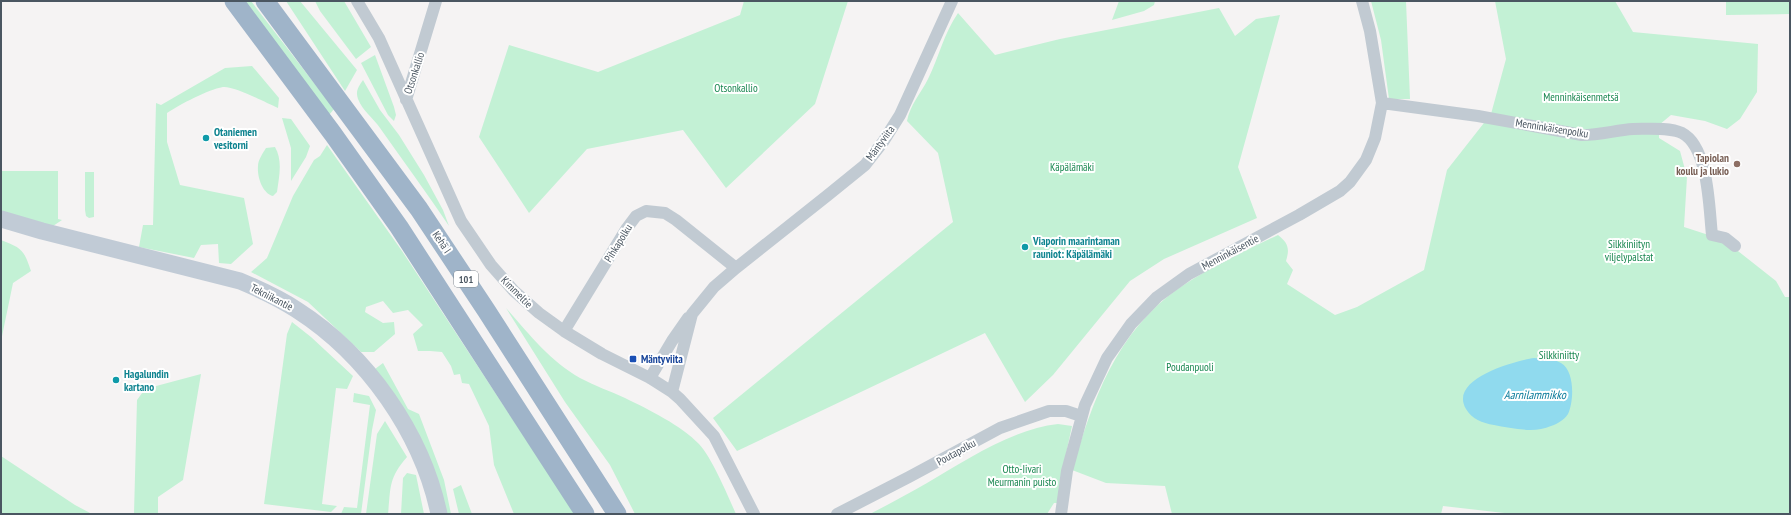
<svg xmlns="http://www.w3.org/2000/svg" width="1791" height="515" viewBox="0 0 1791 515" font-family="'PT Sans Narrow',sans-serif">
	<rect width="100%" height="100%" fill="#f5f3f3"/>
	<path fill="#c3f1d5" d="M 244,1 L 251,1 L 334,109 L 329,115 Z
		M 286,1 L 300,1 L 357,70 L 345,91 Z
		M 315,1 L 344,1 L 371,47 L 356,59 L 320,11 Z
		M 744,1 L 848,1 L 815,104 L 726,188 L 683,130 L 587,149 L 529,213 L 479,137 L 509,45 L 598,72 L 740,15 Z
		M 1119,1 L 1155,1 L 1154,5 L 1144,11 L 1112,20 Z
		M 1371,1 L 1406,1 L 1410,99 L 1389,99 L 1381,40 Z
		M 1495,1 L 1615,1 L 1633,32 L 1758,44 L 1757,92 L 1740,119 L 1727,129 L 1705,121 L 1671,115 L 1659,125 L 1659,138 L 1680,151 L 1687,177 L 1684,227 L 1724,240 L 1776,281 L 1785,297 L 1790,297 L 1790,514 L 1513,514 L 1443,506 L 1441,514 L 1172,514 L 1165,486 L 1106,483 L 1072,470 C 1093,400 1116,332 1179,288 C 1210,267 1244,251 1278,235 C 1288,243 1290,248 1286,261 L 1293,270 L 1287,284 L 1335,315 L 1357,307 L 1424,270 L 1447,170 L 1491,114 L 1506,59 Z
		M 1726,1 L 1790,1 L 1790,14 L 1726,15 Z
		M 1219,8 L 1235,36 L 1256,19 L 1280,15 L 1238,167 L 1257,218 L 1164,259 L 1130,281 L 1053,375 L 1025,402 L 985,333 L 737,451 L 713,418 L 953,222 L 938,153 L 907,121 C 910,105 921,93 928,79 C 939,57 944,33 958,13 L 995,55 L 1060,39 Z
		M 375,55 L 394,107 L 396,115 L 394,121 L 388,115 L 361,63 Z
		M 252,66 L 279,98 L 278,108 C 266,103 235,86 223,87 C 207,90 181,104 167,113 L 167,142 L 180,185 L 244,198 L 253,244 L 231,264 L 219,263 L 218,244 L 201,245 L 194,258 L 139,247 L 143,225 L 153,225 L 156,103 L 161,105 L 225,68 Z
		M 363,80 L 380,110 L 399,135 L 424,175 L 443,210 L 449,226 C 427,193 403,161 380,128 C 374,119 362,110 358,99 C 355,91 359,86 363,80 Z
		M 282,118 L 291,119 L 310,146 L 306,157 L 291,181 L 291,148 Z
		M 327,145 L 402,251 L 575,514 L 514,514 L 494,465 L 489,426 L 469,384 L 462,383 L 460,374 L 454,375 L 451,366 L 442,352 L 430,351 L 418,351 L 413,334 L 423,325 L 408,310 L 393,313 L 383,301 L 366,307 L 365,312 L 383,323 L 394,322 L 395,334 L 374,352 L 361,352 L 308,302 L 251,272 L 267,258 L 293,196 L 314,160 L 320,156 Z
		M 275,147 C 283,161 279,177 277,192 L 273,196 C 262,193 257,176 258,166 C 258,160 263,153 266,148 Z
		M 1,171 L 58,171 L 58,219 L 62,220 L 53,226 L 1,211 Z
		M 85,172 L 94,172 L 94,217 L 89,218 L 86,216 L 85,210 Z
		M 1,240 C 22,248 24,250 31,271 L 13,283 L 1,341 Z
		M 506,308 C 529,334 550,361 580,378 C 595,386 610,391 625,398 C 648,409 682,426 699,444 C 712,458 728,496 736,514 L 635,514 L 610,465 L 565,402 Z
		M 292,322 L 311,337 L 353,376 L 347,389 L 336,388 L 322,504 L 337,506 L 331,512 L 264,504 L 287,334 Z
		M 383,363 L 408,409 L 419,414 L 444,480 L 451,514 L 445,514 L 375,369 Z
		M 201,374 L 183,480 L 158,497 L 158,514 L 134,514 L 137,400 L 145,389 Z
		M 354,393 L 369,396 L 376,410 L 372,430 L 361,514 L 341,514 L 344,507 L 357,508 L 370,405 L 353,402 Z
		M 385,421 L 407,457 C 388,479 391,487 388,514 L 366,514 L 377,434 Z
		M 1058,424 L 1072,426 L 1060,482 L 1058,503 L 1054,503 L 1047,514 L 870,514 C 889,504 908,494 927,483 C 966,460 1012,429 1058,424 Z
		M 1,456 L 75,505 L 92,514 L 1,514 Z
		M 407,473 L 416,475 L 424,514 L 401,514 L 403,478 Z
		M 461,485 L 472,514 L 459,514 L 453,489 Z"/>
	<path fill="#90daee" d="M 1534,358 C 1543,359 1553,358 1561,363 C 1575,371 1574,401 1568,414 C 1564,420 1557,424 1551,426 C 1534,434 1511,428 1494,425 C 1482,423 1472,419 1466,409 C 1448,379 1515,361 1534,358 Z"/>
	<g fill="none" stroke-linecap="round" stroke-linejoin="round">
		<path stroke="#c1cad2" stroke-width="12" d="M 357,1 L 379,38 L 461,221 L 491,265 L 514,291 L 539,313 L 564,331 L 602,354 L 650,378 L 672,392 L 680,399 L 714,436 L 754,514
			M 406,100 L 436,1
			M 1382,103 L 1478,116 L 1582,135 C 1601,135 1616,130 1633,129 C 1648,129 1669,127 1682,133 C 1709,147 1709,209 1712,235 L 1725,238 L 1735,246
			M 564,331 L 627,228 L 636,216 L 646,211 L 665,213 L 676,220 L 736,268
			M 650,378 L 672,341 L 688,318
			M 672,392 L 692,314 L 714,287 L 736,268 L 828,195 L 865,165 L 883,142 L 900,115 L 952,1
			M 837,514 L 909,477 L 1000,428 L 1049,411 L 1066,411 L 1081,416
			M 1061,514 L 1067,471 L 1085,405 L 1107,358 L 1131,324 L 1157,297 L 1189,274 L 1299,215 L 1340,191 L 1350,182 L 1366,160 L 1375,138 L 1382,103 L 1370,31 L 1362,1"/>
		<path stroke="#c1cbd6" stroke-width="17" d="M 1,219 L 42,231 L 240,281 C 259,289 279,298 297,310 C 367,355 422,433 439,514"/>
		<path stroke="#9fb4c9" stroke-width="19" d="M 234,1 L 333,134 L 399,227 L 585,514
			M 265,1 L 419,209 L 486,310 L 617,514"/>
	</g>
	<g fill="#0f9aa8" stroke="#fff" stroke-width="1.5">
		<circle cx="206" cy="138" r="4"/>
		<circle cx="1025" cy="247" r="4"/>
		<circle cx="116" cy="380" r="4"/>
	</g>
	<circle fill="#8d6e63" stroke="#fff" stroke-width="1.5" cx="1737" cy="164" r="4"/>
	<rect fill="#1a4fb4" stroke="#fff" stroke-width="1.5" x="629" y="355" width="8" height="8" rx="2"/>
	<g text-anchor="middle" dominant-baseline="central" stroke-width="4" stroke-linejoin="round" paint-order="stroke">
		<rect fill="#fff" stroke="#808990" stroke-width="1" x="454" y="271" width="24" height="16" rx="3"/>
		<g font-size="10" font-weight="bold" fill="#4a5661">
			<text x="466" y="279">101</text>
		</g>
		<g font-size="11" fill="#4a5661" stroke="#fff">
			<text transform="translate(414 73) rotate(-72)">Otsonkallio</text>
			<text transform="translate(1552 128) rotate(9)">Menninkäisenpolku</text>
			<text transform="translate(880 143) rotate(-54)">Mäntyviita</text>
			<text transform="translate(442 242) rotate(56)">Kehä I</text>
			<text transform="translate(618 243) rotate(-58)">Pihkapolku</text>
			<text transform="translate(1230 252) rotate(-28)">Menninkäisentie</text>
			<text transform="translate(517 292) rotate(45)">Kimmeltie</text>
			<text transform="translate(272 297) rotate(27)">Tekniikantie</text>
			<text transform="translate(956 452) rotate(-29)">Poutapolku</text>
		</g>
		<g font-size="11" fill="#17864f" stroke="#fff">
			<text x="736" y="88">Otsonkallio</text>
			<text x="1581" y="97">Menninkäisenmetsä</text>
			<text x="1072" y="167">Käpälämäki</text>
			<text x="1629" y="244">Silkkiniityn<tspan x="1629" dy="13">viljelypalstat</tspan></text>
			<text x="1559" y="355">Silkkiniitty</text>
			<text x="1190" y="367">Poudanpuoli</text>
			<text x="1022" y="469">Otto-Iivari<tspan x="1022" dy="13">Meurmanin puisto</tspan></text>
		</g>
		<g font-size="11" font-weight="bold" fill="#0d838f" stroke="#fff" text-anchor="start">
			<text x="214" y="132">Otaniemen<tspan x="214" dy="13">vesitorni</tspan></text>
			<text x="1033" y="241">Viaporin maarintaman<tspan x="1033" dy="13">rauniot: Käpälämäki</tspan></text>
			<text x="124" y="374">Hagalundin<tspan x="124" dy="13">kartano</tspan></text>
		</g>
		<g font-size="11" font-weight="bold" fill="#785e54" stroke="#fff" text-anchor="end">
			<text x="1729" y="158">Tapiolan<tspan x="1729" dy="13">koulu ja lukio</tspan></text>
		</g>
		<g font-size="11" font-weight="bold" fill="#164399" stroke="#fff" text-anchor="start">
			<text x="641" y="359">Mäntyviita</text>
		</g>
		<g font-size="12" font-style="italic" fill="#0c7c9b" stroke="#fff">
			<text x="1535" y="394">Aarnilammikko</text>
		</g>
	</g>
	<rect width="1791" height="515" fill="none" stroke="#4a5661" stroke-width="4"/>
</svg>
